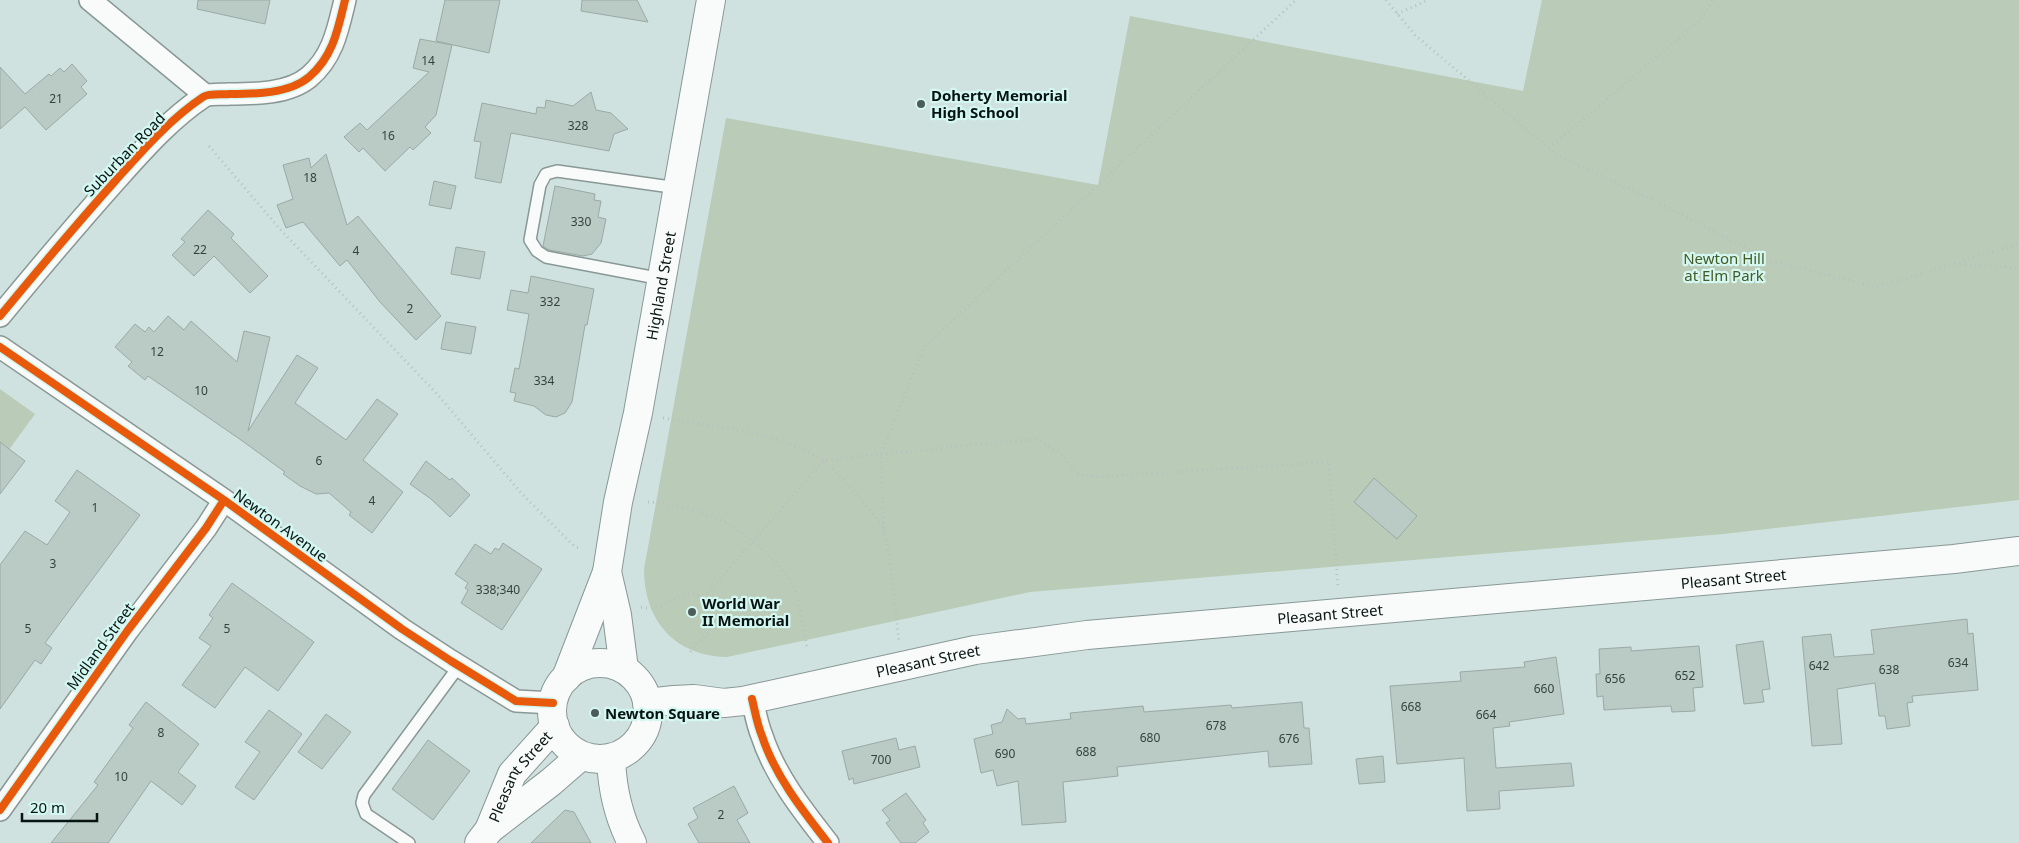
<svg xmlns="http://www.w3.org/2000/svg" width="2019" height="843" viewBox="0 0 2019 843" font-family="'Noto Sans',sans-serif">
	<rect width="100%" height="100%" fill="#cfe2df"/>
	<path fill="#bacbb7" d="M 1542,0 L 2019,0 L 2019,500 L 1723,534 L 1030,592 L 727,657 C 674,656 644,620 644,569 L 726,118 L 1098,185 L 1130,16 L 1523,91 Z
		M 0,389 L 35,414 L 0,462 Z"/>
	<path fill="#bacac4" stroke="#9ca9a5" d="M 198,0 L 270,0 L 265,24 L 197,9 Z
		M 445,0 L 500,0 L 489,53 L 436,41 Z
		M 582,0 L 637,0 L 648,22 L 581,11 Z
		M 420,39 L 452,45 L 436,115 L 425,127 L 431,133 L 413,150 L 410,147 L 385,171 L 363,148 L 359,152 L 344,137 L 360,123 L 367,130 L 429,72 L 413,68 Z
		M 72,64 L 87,81 L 81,87 L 87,94 L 71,108 L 46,130 L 25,107 L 0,129 L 0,67 L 25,94 L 49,74 L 51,76 L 60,68 L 64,72 Z
		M 591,92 L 596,110 L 611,113 L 628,129 L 614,134 L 609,151 L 511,133 L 501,183 L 475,178 L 481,142 L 474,141 L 482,103 L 536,114 L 537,107 L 545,108 L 546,100 L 573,106 Z
		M 326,154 L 347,225 L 358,216 L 441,316 L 416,340 L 380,302 L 347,260 L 340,266 L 303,222 L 286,228 L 277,205 L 293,199 L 283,165 L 309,158 L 311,168 Z
		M 434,181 L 456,186 L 451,209 L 429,205 Z
		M 555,186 L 595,194 L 594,200 L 601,201 L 598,217 L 606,219 L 601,243 L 592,254 L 583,256 L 549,250 L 543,246 Z
		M 208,210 L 234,234 L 231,238 L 268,276 L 250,293 L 214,256 L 194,276 L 172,255 L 185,242 L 181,239 Z
		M 456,247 L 485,252 L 480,279 L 451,274 Z
		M 531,276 L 594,289 L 587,325 L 585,325 L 572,402 L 565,413 L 556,417 L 546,415 L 534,406 L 514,401 L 516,393 L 510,392 L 515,368 L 519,369 L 529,314 L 507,310 L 511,290 L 528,293 Z
		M 168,316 L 184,330 L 191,321 L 237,362 L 244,331 L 270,337 L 248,431 L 297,355 L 318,368 L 295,403 L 346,440 L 377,399 L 398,414 L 363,460 L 403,492 L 372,533 L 349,515 L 351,512 L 329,493 L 316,494 L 300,486 L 283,474 L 285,472 L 241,440 L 148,376 L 145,380 L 128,366 L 132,362 L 115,347 L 135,324 L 145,332 L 149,327 L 154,332 Z
		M 446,322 L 476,327 L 471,354 L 441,349 Z
		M 0,442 L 25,461 L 0,494 Z
		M 426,461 L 450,480 L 452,478 L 470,495 L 450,517 L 431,499 L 410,484 Z
		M 77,470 L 140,515 L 45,643 L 52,648 L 41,664 L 35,660 L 0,709 L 0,565 L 25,531 L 47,545 L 70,512 L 55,501 Z
		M 1374,478 L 1417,516 L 1397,539 L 1354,502 Z
		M 503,543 L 542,569 L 502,630 L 461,603 L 468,590 L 465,588 L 468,583 L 455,574 L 475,544 L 491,554 L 495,548 L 499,550 Z
		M 232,583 L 314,642 L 278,691 L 245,667 L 215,708 L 182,685 L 211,646 L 199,638 L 213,618 L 209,615 Z
		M 1967,619 L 1968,634 L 1973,633 L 1978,690 L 1912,696 L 1913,702 L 1907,703 L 1910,726 L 1887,729 L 1885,716 L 1879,716 L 1875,683 L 1837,689 L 1842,744 L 1812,746 L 1802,637 L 1831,634 L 1834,657 L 1874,654 L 1871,630 Z
		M 1763,641 L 1770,689 L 1762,690 L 1764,702 L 1744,704 L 1736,645 Z
		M 1699,646 L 1703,687 L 1693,688 L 1695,711 L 1672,712 L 1671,706 L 1604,710 L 1603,696 L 1597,697 L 1596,674 L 1600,674 L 1599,649 L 1631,647 L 1631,651 Z
		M 1556,657 L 1564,714 L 1509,722 L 1510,726 L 1493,728 L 1496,768 L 1571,763 L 1574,786 L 1499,791 L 1500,809 L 1467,811 L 1464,758 L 1397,764 L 1390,686 L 1461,681 L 1460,672 L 1525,667 L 1524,662 Z
		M 146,702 L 199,744 L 178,772 L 196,786 L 182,805 L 151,781 L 108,843 L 51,843 L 98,785 L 94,782 L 133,728 L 129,725 Z
		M 1302,702 L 1304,728 L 1309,728 L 1312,764 L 1269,767 L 1268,751 L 1117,767 L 1118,776 L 1063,782 L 1066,822 L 1022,825 L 1018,781 L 997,786 L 993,770 L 981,773 L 974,739 L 993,734 L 991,725 L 1002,722 L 1007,709 L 1018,719 L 1025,718 L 1026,724 L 1071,719 L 1070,713 L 1143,706 L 1144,712 L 1231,705 L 1232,708 Z
		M 269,710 L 302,734 L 254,800 L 235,787 L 260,752 L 245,742 Z
		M 326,714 L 351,732 L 322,769 L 298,752 Z
		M 896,738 L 899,750 L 915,746 L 920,767 L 854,784 L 853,778 L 849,780 L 842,751 Z
		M 428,740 L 470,771 L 433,820 L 392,789 Z
		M 1383,756 L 1385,782 L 1359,784 L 1356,759 Z
		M 734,786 L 748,813 L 737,820 L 750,843 L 699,843 L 688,824 L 698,818 L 693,808 Z
		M 906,793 L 926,820 L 923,823 L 929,832 L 915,843 L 901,843 L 886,823 L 890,820 L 882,810 Z
		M 565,810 L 574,812 L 591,843 L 531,843 Z"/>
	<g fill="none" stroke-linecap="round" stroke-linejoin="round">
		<defs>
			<path id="lane" d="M 662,279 L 546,257 L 537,251 L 530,240 L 540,185 L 546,174 L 557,171 L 678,188
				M 409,843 L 366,814 L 362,803 L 364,795 L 459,666"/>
			<path id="street" d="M 90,0 L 205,95
				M 0,316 C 38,270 76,225 116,180 C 142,151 170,119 203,97 C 209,93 222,95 229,94 C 254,94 289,94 309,77 C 333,57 338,29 345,0
				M 0,347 L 224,500 L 402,629 L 451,661 L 516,701 L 553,703
				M 752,699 C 755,711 757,724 762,736 C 775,776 803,811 828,843
				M 0,810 L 128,630 L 206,528 L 224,500"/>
			<g id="secondary">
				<path d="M 607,572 L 617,615 L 624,669"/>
				<circle cx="600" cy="711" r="48"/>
				<path id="s1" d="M 566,678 L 607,572 L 618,502 L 638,413 L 711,0"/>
				<path id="s2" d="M 647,703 L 674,700 L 694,699 L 724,703 L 743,701 L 975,650 L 1087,635 L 1954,559 L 2019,551"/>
				<path d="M 611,758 C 612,789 618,816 632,843"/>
				<path d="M 490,829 L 551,782 L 581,756"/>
				<path id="s3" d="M 479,843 L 489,830 L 512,774 L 555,726"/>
			</g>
		</defs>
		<use href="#lane" stroke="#899895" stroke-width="14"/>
		<use href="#street" stroke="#899895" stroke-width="24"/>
		<use href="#secondary" stroke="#899895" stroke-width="30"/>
		<path stroke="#b9c0be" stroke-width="3" stroke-dasharray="1 4" stroke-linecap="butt" d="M 1386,0 L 1415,35 L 1558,156 L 1656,201 L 1771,261 L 1877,287 L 2019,244
			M 1397,14 L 1428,0
			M 209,146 L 279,228 L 438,395 L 522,494 L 574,546 L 581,549
			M 1549,148 L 1697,23 L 1713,0
			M 1955,264 L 2019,268
			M 663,418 C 717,427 776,431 824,460 L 1024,440 L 1039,440 L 1060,453 L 1078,474 L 1095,477 L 1329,462 L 1338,588
			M 648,502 C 672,503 711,513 732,526 C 753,540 785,566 795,590 C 800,603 804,633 807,647
			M 884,533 L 881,454 L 924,347 L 1296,0
			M 706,599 L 708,593 L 824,460 L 851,488 L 883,526 L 890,561 L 899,641
			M 641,607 C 663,613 669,595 690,594 C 695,594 701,597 706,599 L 712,613 L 709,633 L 697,643 L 689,654"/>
		<use href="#lane" stroke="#f8fbfa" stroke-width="11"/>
		<use href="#street" stroke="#f8fbfa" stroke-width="21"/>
		<use href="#secondary" stroke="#f8fbfa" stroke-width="28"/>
		<defs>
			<path id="cycleway" d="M 0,316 C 38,270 76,225 116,180 C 142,151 170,119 203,97 C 209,93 222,95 229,94 C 254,94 289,94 309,77 C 333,57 338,29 345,0
				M 0,347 L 224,500 L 402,629 L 451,661 L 516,701 L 553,703
				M 752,699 C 755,711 757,724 762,736 C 775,776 803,811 828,843
				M 0,810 L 128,630 L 206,528 L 224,500"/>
		</defs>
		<use href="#cycleway" stroke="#d4f8f1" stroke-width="11"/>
		<use href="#cycleway" stroke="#e8590c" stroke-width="8"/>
	</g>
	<g fill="#4d5c5a" stroke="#d4f8f1" stroke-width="2">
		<circle cx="921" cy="104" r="5"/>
		<circle cx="692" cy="612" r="5"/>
		<circle cx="595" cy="713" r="5"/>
	</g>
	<g text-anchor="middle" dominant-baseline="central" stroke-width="4.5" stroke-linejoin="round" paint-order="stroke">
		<g font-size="12" fill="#34423e">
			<text x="428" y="60">14</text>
			<text x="56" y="98">21</text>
			<text x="578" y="125">328</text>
			<text x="388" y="135">16</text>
			<text x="310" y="177">18</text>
			<text x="581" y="221">330</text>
			<text x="200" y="249">22</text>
			<text x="356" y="250">4</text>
			<text x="550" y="301">332</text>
			<text x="410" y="308">2</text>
			<text x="157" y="351">12</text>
			<text x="544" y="380">334</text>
			<text x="201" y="390">10</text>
			<text x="319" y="460">6</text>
			<text x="372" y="500">4</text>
			<text x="95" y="507">1</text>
			<text x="53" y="563">3</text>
			<text x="498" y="589">338;340</text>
			<text x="28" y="628">5</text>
			<text x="227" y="628">5</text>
			<text x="1958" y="662">634</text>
			<text x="1819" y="665">642</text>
			<text x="1889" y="669">638</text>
			<text x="1685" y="675">652</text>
			<text x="1615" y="678">656</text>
			<text x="1544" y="688">660</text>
			<text x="1411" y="706">668</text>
			<text x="1486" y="714">664</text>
			<text x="1216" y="725">678</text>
			<text x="161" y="732">8</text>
			<text x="1150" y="737">680</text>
			<text x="1289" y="738">676</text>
			<text x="1086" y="751">688</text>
			<text x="1005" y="753">690</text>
			<text x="881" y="759">700</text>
			<text x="121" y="776">10</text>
			<text x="721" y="814">2</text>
		</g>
		<g font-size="15" font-weight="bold" fill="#071412" stroke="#d4f8f1" text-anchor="start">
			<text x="931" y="95">Doherty Memorial<tspan x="931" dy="17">High School</tspan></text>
			<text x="702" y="603">World War<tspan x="702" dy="17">II Memorial</tspan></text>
			<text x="605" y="713">Newton Square</text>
		</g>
		<g font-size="15" fill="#071412" stroke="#d4f8f1">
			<text transform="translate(124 154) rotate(-46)">Suburban Road</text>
			<text stroke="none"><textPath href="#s1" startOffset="405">Highland Street</textPath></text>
			<text transform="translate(281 525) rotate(36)">Newton Avenue</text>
			<text stroke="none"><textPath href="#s2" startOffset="1096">Pleasant Street</textPath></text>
			<text stroke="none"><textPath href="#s2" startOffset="691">Pleasant Street</textPath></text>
			<text transform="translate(100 646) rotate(-54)">Midland Street</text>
			<text stroke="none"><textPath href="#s2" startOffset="286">Pleasant Street</textPath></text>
			<text stroke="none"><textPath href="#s3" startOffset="79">Pleasant Street</textPath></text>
		</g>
		<g font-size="15" fill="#455b25" stroke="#d4f8f1">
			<text x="1724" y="258">Newton Hill<tspan x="1724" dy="17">at Elm Park</tspan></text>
		</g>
	</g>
	<path d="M22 813v8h75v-8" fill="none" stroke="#071412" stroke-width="2.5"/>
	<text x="30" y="813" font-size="15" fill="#071412" stroke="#d4f8f1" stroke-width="4" paint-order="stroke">20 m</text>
</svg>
